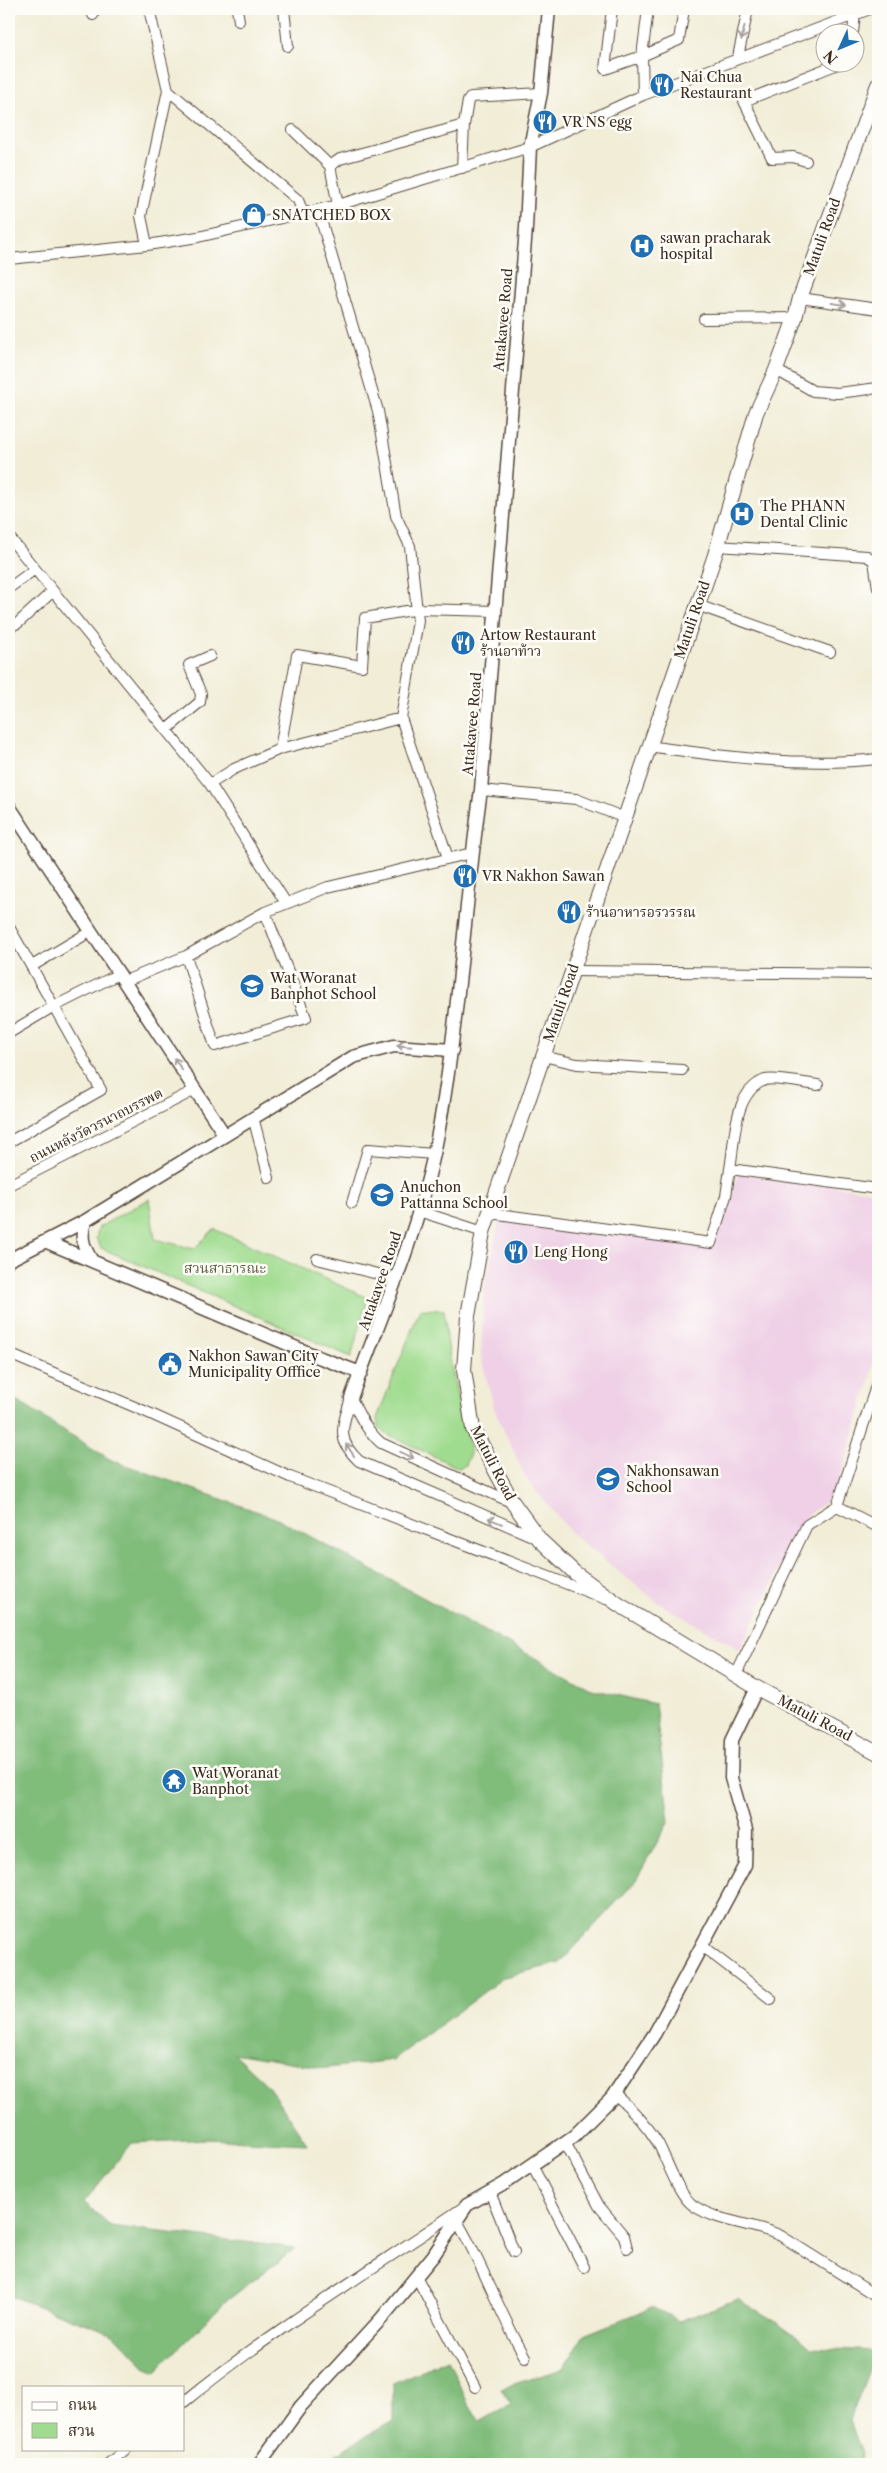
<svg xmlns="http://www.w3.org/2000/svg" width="887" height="2473" viewBox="0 0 887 2473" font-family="'Libre Caslon Text','Noto Serif Thai',serif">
	<rect width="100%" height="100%" fill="#fdfcf7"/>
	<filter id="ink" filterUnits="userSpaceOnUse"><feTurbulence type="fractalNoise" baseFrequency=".02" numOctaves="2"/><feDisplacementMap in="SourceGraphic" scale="10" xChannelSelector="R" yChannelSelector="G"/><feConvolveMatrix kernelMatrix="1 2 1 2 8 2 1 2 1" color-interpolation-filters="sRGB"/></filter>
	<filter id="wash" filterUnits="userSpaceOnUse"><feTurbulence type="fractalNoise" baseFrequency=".0096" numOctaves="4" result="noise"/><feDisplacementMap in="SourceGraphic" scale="20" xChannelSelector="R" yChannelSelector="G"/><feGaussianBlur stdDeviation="1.12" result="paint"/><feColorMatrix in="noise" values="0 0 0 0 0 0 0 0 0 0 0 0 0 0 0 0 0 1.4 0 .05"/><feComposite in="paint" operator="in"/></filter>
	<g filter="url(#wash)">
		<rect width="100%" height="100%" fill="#f1edd7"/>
		<path fill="#efd0e6" d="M 739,1173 L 878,1192 L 878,1328 L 871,1376 L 835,1495 L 806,1516 L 740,1649 L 660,1604 L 574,1536 L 527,1480 L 495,1411 L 481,1357 L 484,1289 L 500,1218 L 714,1245 Z"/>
		<path fill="#a0dc8f" stroke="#6e8356" d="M 149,1199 L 155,1239 L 194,1249 L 214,1229 L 368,1298 L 351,1357 L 101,1248 L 96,1238 L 99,1227 Z
			M 420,1309 L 444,1310 C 448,1359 458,1404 471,1451 L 465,1465 L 459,1468 L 384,1433 L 378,1427 L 377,1418 Z"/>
		<path fill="#80bc7a" stroke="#5e734c" d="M 9,1396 L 111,1460 L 278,1519 L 592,1689 L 655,1704 L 669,1821 L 635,1882 L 560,1963 L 504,1977 L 393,2060 L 327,2068 L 233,2053 L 268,2086 L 307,2144 L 207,2139 L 132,2143 L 84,2202 L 110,2226 L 296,2248 L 225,2302 L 156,2371 L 145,2366 L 114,2334 L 11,2296 L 9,2299 Z
			M 738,2299 L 773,2320 L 812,2348 L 876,2351 L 850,2420 L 862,2453 L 858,2464 L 318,2464 L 393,2421 L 393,2383 L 448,2359 L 464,2396 L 480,2422 L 511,2404 L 501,2388 L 563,2369 L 584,2335 L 653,2307 L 679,2321 Z"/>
	</g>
	<g filter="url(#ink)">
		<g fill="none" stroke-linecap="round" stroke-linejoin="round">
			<defs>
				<path id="minor" d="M 92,9 L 93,15
					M 149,9 L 168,90 L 298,200 L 303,213
					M 237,9 L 239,21
					M 284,9 L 288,46
					M 612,9 L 605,69 L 642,56 L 679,40 L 684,9
					M 853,32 L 855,14
					M 738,57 L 748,9
					M 643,95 L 642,56 L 648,9
					M 293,130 L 330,166
					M 806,161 L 793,157 L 772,158 L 744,101 L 843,62
					M 462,168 L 464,125
					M 338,205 L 330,166 L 340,159 L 464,125 L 468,101 L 471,97 L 541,93
					M 318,210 L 378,411 L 396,516 L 410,546 L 418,621 L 401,718 L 448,858
					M 147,245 L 141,216 L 168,90
					M 9,259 L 147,245 L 198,237 L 338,205 L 530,147 L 643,95 L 870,9
					M 800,298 L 878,309
					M 704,319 L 795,318
					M 776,370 L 813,391 L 838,393 L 878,388
					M 9,537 L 210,784 L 286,903
					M 717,546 L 867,556 L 874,561 L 878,588
					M 9,588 L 35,569
					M 697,605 L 830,652
					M 9,627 L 18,623 L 53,591
					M 166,730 L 200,702 L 201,694 L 189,665 L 210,656
					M 648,746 C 725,757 801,767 878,759
					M 280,749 L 401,718
					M 210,784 L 234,769 L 280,749 L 297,655 L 362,666 L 365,618 L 418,609 L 496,611
					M 481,790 L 576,799 L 625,818
					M 9,927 L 101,1090 L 9,1142
					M 186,956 L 215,1046 L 306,1018 L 265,912
					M 32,966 L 83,936
					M 572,971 L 878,974
					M 125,981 L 186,956 L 265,912 L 328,887 L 472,853
					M 9,1033 L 49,1009 L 119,974
					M 543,1056 L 577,1064 L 682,1070
					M 253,1117 L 269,1178
					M 730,1169 C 735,1141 733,1092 765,1080 C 775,1077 807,1084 818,1085
					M 9,1185 L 195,1090
					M 352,1203 L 368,1149 L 434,1154
					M 419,1211 L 483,1232
					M 490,1213 L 711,1243 L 726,1196 L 730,1169 L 878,1189
					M 317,1259 L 398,1279
					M 9,1354 L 142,1410 L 290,1477 L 606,1599
					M 351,1398 C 343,1425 335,1439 359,1461 L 539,1539
					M 351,1398 C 359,1415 366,1430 381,1443 L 513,1503
					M 837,1506 L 878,1527
					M 736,1675 L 807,1525 L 837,1506 L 878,1380
					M 702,1946 L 771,1999
					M 615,2094 C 631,2108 647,2125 658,2143 C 667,2160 678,2195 694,2206 C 720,2223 754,2223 781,2236 L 878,2297
					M 565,2142 L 599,2206 L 624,2236 L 627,2248
					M 532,2165 L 584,2267
					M 490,2192 L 514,2252
					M 457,2221 C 483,2264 499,2313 525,2357
					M 416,2276 L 475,2387
					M 184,2402 C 272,2330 370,2271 464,2207
					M 108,2464 L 126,2449"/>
				<path id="tertiary" d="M 9,806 L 224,1134
					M 85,1221 C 80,1238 83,1246 92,1261
					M 47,1242 L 318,1357 L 361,1373
					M 9,1260 L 85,1221 L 353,1057 L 394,1046 L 452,1050
					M 351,1398 C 381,1316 415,1240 434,1154 C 459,1034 463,911 481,790 L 526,228 L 530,147 L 541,93 L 549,9
					M 259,2464 L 301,2406 L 381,2319 L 433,2256 L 467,2205 L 504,2184 L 574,2136 L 612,2098 L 655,2033 L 745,1865 L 746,1830 L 731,1778 L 732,1740 L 757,1688"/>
				<path id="secondary" d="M 878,85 L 800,298 L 795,318 L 776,370 L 756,413 L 715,555 L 483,1232 L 468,1316 L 464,1370 L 473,1429 L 513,1503 L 540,1540 L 575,1573 L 618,1604 L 757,1688 L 878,1753"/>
			</defs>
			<use href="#minor" stroke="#56473a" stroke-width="12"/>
			<use href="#tertiary" stroke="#56473a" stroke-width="15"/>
			<use href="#secondary" stroke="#56473a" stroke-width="16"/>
			<use href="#minor" stroke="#fff" stroke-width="10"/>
			<use href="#tertiary" stroke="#fff" stroke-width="12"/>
			<use href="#secondary" stroke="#fff" stroke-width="14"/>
		</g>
		<defs><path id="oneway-shaft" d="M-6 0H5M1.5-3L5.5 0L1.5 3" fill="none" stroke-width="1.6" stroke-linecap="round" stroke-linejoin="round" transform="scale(1.25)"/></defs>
		<g stroke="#a79f9a">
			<use href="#oneway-shaft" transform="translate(743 33) rotate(102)"/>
			<use href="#oneway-shaft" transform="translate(839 304) rotate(8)"/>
			<use href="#oneway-shaft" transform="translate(404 1046) rotate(-175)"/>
			<use href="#oneway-shaft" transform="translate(178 1064) rotate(-123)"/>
			<use href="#oneway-shaft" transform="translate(350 1450) rotate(-124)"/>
			<use href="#oneway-shaft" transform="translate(407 1455) rotate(25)"/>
			<use href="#oneway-shaft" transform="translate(495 1521) rotate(-157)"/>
		</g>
	</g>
	<defs>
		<symbol id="restaurant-disc" viewBox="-11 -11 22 22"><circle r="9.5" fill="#1f6fb2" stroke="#fdfcf7"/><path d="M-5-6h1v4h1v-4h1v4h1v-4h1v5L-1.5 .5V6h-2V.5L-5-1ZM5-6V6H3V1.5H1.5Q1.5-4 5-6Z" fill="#fff"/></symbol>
		<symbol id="shop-disc" viewBox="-11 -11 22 22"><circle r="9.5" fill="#1f6fb2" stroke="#fdfcf7"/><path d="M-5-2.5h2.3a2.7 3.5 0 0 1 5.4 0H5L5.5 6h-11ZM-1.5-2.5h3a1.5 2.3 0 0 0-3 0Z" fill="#fff"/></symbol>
		<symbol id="hospital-disc" viewBox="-11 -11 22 22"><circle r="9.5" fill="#1f6fb2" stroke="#fdfcf7"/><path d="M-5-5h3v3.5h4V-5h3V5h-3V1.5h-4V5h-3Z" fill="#fff"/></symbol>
		<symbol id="school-disc" viewBox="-11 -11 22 22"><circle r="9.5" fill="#1f6fb2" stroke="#fdfcf7"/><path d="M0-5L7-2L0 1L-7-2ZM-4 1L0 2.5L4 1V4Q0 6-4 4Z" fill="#fff"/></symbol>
		<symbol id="civic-disc" viewBox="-11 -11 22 22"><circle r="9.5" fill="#1f6fb2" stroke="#fdfcf7"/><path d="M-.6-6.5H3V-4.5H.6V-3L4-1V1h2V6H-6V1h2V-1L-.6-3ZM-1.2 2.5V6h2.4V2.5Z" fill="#fff"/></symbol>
		<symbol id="temple-disc" viewBox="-11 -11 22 22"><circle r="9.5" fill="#1f6fb2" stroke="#fdfcf7"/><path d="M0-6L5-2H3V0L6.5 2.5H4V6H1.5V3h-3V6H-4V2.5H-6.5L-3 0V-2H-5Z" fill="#fff"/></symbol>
	</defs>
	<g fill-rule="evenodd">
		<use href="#restaurant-disc" x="648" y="71" width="28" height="28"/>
		<use href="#restaurant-disc" x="531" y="108" width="28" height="28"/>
		<use href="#shop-disc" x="240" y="201" width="28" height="28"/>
		<use href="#hospital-disc" x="628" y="232" width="28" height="28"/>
		<use href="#hospital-disc" x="728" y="500" width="28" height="28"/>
		<use href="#restaurant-disc" x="449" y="629" width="28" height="28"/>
		<use href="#restaurant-disc" x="451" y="862" width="28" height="28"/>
		<use href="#restaurant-disc" x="555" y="898" width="28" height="28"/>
		<use href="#school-disc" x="238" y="972" width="28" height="28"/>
		<use href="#school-disc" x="368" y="1181" width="28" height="28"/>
		<use href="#restaurant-disc" x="502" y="1238" width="28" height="28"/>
		<use href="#civic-disc" x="156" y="1350" width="28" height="28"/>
		<use href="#school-disc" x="594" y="1465" width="28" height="28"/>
		<use href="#temple-disc" x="160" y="1767" width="28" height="28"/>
	</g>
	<g text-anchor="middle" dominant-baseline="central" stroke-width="5" stroke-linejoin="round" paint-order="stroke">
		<g font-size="14" fill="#3b2a1e" stroke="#fdfcf7" text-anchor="start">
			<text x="680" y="77">Nai Chua<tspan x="680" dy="16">Restaurant</tspan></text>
			<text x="562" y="122">VR NS egg</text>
			<text x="272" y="215">SNATCHED BOX</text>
			<text x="660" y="238">sawan pracharak<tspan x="660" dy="16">hospital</tspan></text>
			<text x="760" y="506">The PHANN<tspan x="760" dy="16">Dental Clinic</tspan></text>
			<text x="480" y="635">Artow Restaurant<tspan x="480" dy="16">ร้านอาท้าว</tspan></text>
			<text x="482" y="876">VR Nakhon Sawan</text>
			<text x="586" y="912">ร้านอาหารอรวรรณ</text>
			<text x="270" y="978">Wat Woranat<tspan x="270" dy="16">Banphot School</tspan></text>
			<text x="400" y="1187">Anuchon<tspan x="400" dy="16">Pattanna School</tspan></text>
			<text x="534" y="1252">Leng Hong</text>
			<text x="188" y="1356">Nakhon Sawan City<tspan x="188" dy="16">Municipality Offfice</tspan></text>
			<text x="626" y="1471">Nakhonsawan<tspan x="626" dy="16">School</tspan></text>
			<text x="192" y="1773">Wat Woranat<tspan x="192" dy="16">Banphot</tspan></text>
		</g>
		<g font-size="14" fill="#3b2a1e" stroke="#fdfcf7">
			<text transform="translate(822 237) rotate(-70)">Matuli Road</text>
			<text transform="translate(503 320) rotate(-85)">Attakavee Road</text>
			<text transform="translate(692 620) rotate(-71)">Matuli Road</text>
			<text transform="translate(472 724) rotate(-85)">Attakavee Road</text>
			<text transform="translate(561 1003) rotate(-71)">Matuli Road</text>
			<text transform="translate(96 1125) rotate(-27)">ถนนหลังวัดวรนาถบรรพต</text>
			<text transform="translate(380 1281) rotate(-71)">Attakavee Road</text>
			<text transform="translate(493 1463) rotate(63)">Matuli Road</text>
			<text transform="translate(815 1718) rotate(28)">Matuli Road</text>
		</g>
		<g font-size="14" fill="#595f40" stroke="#fdfcf7">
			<text x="225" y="1268">สวนสาธารณะ</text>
		</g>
	</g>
	<rect width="887" height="2473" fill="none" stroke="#fdfcf7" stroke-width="30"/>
	<rect x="22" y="2386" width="162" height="65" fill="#fdfcf7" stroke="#afa8a0"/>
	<rect x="32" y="2402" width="25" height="8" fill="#ffffff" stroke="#afa8a0"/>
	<text x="68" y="2410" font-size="15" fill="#3b2a1e">ถนน</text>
	<rect x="32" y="2423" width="25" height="15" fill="#a0dc8f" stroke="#afa8a0"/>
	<text x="68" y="2436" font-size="15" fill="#3b2a1e">สวน</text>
	<g transform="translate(840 48) rotate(226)"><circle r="24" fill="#fdfcf7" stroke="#afa8a0"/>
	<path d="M0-4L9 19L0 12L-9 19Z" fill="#1f6fb2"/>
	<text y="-8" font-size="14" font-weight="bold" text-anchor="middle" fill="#3b2a1e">N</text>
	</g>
</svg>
